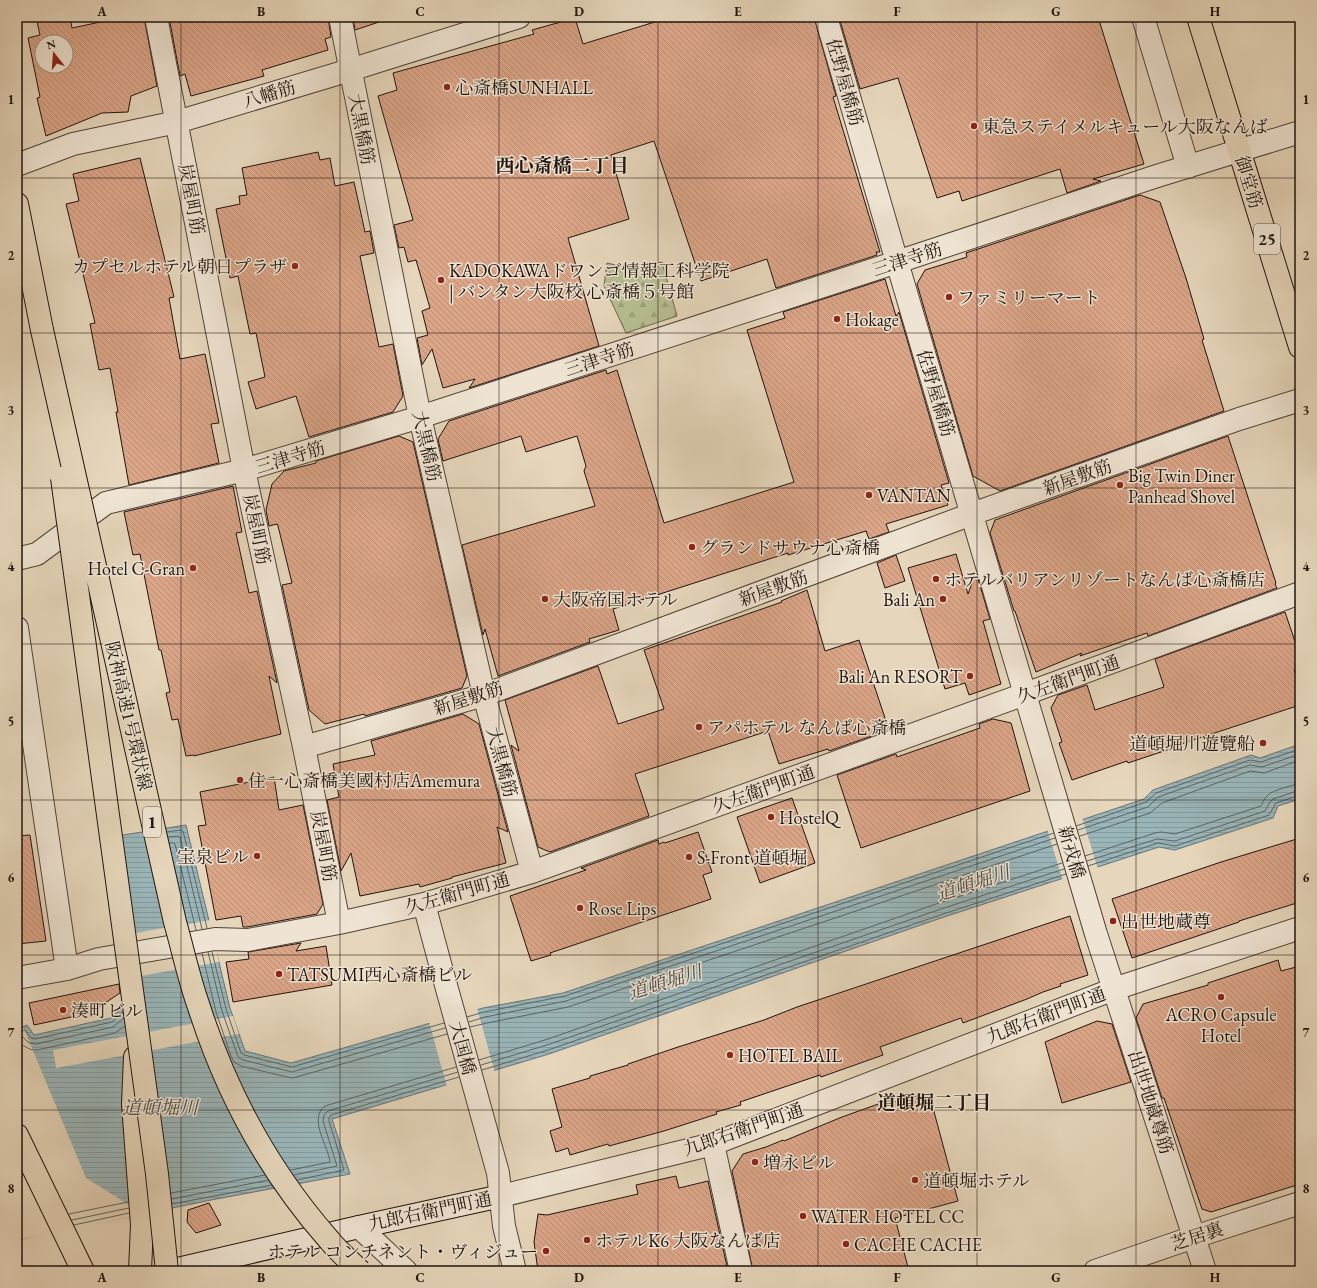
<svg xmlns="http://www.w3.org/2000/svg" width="1317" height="1288" viewBox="0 0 1317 1288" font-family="'EB Garamond','Noto Serif JP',serif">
	<defs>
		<pattern id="forest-firs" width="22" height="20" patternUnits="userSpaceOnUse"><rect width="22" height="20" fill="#b6bd90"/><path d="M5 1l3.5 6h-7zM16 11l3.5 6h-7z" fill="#9ca27b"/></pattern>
		<pattern id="water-rules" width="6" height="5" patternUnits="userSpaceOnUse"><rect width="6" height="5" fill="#9ab6ba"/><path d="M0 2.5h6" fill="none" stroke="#849c9f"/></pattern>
		<pattern id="building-back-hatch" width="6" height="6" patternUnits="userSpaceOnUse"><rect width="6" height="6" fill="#dba588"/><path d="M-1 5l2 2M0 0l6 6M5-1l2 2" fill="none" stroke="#bc8d74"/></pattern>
	</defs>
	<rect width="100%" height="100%" fill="#e6d6bb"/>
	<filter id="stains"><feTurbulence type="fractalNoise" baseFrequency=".005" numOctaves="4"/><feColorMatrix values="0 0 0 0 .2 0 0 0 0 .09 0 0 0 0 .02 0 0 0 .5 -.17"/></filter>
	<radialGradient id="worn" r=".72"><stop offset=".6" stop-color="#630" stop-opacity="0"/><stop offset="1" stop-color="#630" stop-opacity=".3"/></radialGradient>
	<path fill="url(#forest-firs)" stroke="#6a684f" d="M 662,262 L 677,316 L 626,333 L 604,286 L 607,263 L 628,268 Z"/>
	<path fill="url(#water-rules)" stroke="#697575" d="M 1300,744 L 1300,799 L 1278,806 L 1273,818 L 1175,850 L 1159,847 L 944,917 L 549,1054 L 332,1119 L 350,1174 L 211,1200 L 17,1240 L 17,1029 L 27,1025 L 34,1035 L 111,1018 L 129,1000 L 104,838 L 186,825 L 230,1008 L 245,1051 L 291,1063 L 483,1008 L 563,993 L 1144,799 L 1153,790 L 1251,755 L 1260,758 Z"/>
	<path fill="#e6d6bb" d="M 1082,817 L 1098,869 L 1063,881 L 1047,829 Z
		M 211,920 L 219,962 L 124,979 L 117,936 Z
		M 477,1008 L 495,1073 L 447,1087 L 429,1022 Z
		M 233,1016 L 239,1034 L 56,1068 L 53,1050 Z
		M 17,1027 L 24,1029 L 86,1178 L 144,1214 L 64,1232 L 17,1240 Z"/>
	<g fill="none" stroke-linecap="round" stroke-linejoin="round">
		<path stroke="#5c6564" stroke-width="1" d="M 1076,826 L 1146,802 L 1156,793 L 1250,760 L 1261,762 L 1300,749
			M 1078,830 L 1148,807 L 1158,797 L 1250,765 L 1262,767 L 1300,754
			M 167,832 L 181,830 L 183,831 L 207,928
			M 1080,836 L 1150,813 L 1162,803 L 1250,771 L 1264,773 L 1300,760
			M 168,837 L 178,836 L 180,837 L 202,929
			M 170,843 L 174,843 L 175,844 L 196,930
			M 1085,856 L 1155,833 L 1161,832 L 1175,834 L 1261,806 C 1263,803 1264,798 1268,795 C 1274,790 1292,785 1300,784
			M 1087,861 L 1157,839 L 1175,841 L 1265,811 L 1270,802 L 1273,799 L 1300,790
			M 1088,866 L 1158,843 L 1175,846 L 1269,815 L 1276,803 L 1300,795
			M 208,952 L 222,1011 L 237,1054 L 239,1058 L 243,1060 L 292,1072 L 445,1028
			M 212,952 L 226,1009 L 241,1053 L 244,1055 L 292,1067 L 444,1023
			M 202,953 L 216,1012 L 231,1056 L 234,1062 L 241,1066 L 287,1077 L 293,1078 L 447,1034
			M 467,1017 L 484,1012 L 565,996 L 1054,833
			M 469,1022 L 485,1017 L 566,1001 L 1055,838
			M 470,1027 L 487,1023 L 568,1007 L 1057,844
			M 17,1033 L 25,1030 L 31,1038 L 35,1039 L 112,1022 L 123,1012
			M 17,1038 L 23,1037 L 29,1043 L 36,1044 L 113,1027 L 124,1018
			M 17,1044 C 24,1043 27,1051 37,1050 L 115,1033 L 125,1026
			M 479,1060 L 545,1040 L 939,903 L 1062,863
			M 481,1065 L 547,1045 L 941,909 L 1064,869
			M 482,1070 L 548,1050 L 943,914 L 1066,874
			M 291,1170 L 330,1162 C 328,1145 308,1119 325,1106 L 456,1067
			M 294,1175 L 337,1166 L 323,1121 L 324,1115 L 328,1111 L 458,1072
			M 297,1180 L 344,1170 L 329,1121 L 329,1118 L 331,1115 L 459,1077
			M 171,1193 L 265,1175
			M 172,1199 L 269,1180
			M 172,1204 L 272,1185
			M 69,1214 L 128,1202
			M 72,1220 L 129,1208
			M 74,1225 L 129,1213"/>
	</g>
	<path fill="url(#building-back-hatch)" stroke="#1f140e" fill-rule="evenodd" d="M 36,17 L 70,17 L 72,28 L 124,17 L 144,17 L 157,86 L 131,96 L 128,112 L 102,113 L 46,136 L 37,98 L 40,97 L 28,38 L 40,35 ZM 42,42 L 66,42 L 66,66 L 42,66 Z
		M 169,17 L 328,17 L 331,37 L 325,39 L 328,50 L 262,70 L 264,76 L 191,96 L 185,74 L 180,76 Z
		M 353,17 L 378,17 L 379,22 L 355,30 Z
		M 671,17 L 814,17 L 836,96 L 833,97 L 880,252 L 876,252 L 877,255 L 776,288 L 767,259 L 701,281 L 654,141 L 611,155 L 629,219 L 568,238 L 599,346 L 469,388 L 475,379 L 443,388 L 432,349 L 422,365 L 417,338 L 428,335 L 422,311 L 430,308 L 416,260 L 408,262 L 404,247 L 399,248 L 394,225 L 413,220 L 378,96 L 397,90 L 393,73 L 534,34 L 532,30 L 575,18 L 583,44 Z
		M 839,17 L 1098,17 L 1144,164 L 1093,179 L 1101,181 L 1067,193 L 1060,169 L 962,201 L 959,191 L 937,198 L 898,78 L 860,89 Z
		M 318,152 L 320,160 L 330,158 L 335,186 L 354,182 L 365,232 L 370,231 L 374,253 L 360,256 L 379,347 L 393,344 L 403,396 L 393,412 L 309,437 L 296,396 L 256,409 L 248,382 L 265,377 L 256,333 L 250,334 L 238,276 L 230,278 L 216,209 L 240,204 L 239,196 L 247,195 L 242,168 Z
		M 140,158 L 174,297 L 169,298 L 180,359 L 205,354 L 219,423 L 211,424 L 219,463 L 129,485 L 116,412 L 118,412 L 110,368 L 99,370 L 90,324 L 95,323 L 66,204 L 79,201 L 73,174 Z
		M 1140,195 L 1160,202 L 1186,278 L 1204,339 L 1202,340 L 1224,411 L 1000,491 L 973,476 L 917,284 L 925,270 L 967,257 L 966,253 Z
		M 885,279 L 896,316 L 899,312 L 949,483 L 941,485 L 948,505 L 886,524 L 889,532 L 869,539 L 866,531 L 788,555 L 788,553 L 613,609 L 619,630 L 589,639 L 590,642 L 498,676 L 485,629 L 483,635 L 462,545 L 595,506 L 584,471 L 586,466 L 577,436 L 526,452 L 521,436 L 443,461 L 438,439 L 449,421 L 606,370 L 607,374 L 617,370 L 664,523 L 794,482 L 747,330 L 785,318 L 783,312 Z
		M 399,436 L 413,442 L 467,676 L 462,688 L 365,716 L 364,714 L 325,724 L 309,710 L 282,585 L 292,583 L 278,526 L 277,524 L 269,526 L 266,510 L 272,484 L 284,471 L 316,463 L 316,461 Z
		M 1228,436 L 1276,583 L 1275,584 L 1277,588 L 1148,636 L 1147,633 L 1080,656 L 1082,653 L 1036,672 L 1015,611 L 1014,611 L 990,533 L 995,520 Z
		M 233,486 L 242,532 L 236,533 L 249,593 L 257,591 L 277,683 L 269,676 L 281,734 L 194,756 L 194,755 L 186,756 L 178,719 L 172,720 L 166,693 L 170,692 L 161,650 L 159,650 L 140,554 L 133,555 L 124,512 Z
		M 956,554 L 968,594 L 976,572 L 990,619 L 983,621 L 1001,684 L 969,695 L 965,683 L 945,689 L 908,568 Z
		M 896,555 L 905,581 L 885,588 L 877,563 Z
		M 807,590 L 825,651 L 859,640 L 889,730 L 829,751 L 828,749 L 779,764 L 768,731 L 635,774 L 649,816 L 550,852 L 538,847 L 511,745 L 519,751 L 505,700 L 598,666 L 618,724 L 664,709 L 644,650 L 782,602 L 781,601 Z
		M 1285,612 L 1300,656 L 1300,668 L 1294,670 L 1300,688 L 1300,705 L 1175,746 L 1176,747 L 1128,763 L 1127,761 L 1072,780 L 1059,743 L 1062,742 L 1051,708 L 1058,695 L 1087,685 L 1095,710 L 1164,687 L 1155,659 Z
		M 463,714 L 479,724 L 508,832 L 497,827 L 506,863 L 452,877 L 452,878 L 420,887 L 419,884 L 360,896 L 351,853 L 341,871 L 327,800 L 339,797 L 333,764 L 375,755 L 371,741 Z
		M 993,719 L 1011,723 L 1030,791 L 861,848 L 837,775 L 896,754 L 897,757 L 980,728 L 979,724 Z
		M 274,777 L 279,810 L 303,805 L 323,904 L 317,914 L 247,927 L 243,927 L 241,916 L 216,920 L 198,826 L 206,825 L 200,792 Z
		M 792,798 L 815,863 L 760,883 L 737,817 Z
		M 698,832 L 712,872 L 703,875 L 711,899 L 550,953 L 551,955 L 531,961 L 510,896 L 586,870 L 581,868 L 658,840 L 659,844 L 664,842 L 665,843 Z
		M 30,835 L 46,941 L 17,944 L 17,836 Z
		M 1300,838 L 1300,902 L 1239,921 L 1239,922 L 1132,958 L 1112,899 L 1221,862 Z
		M 1070,916 L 1088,975 L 1060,984 L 1061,986 L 1043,992 L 1027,999 L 963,1023 L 961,1018 L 880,1047 L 883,1055 L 821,1077 L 820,1075 L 740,1102 L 741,1105 L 716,1112 L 717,1114 L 664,1131 L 609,1146 L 608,1144 L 570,1155 L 568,1148 L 556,1152 L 550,1131 L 562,1127 L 552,1089 L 590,1078 L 590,1076 L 628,1065 L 628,1064 L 678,1047 L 764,1020 L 797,1007 Z
		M 301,943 L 296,951 L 326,946 L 332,985 L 233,1002 L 226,962 L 249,959 L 248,952 Z
		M 1278,960 L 1281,971 L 1300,966 L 1300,1184 L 1211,1212 L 1202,1209 L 1164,1098 L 1162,1098 L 1136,1018 L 1143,1004 L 1208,985 L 1208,983 Z
		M 119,984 L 120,993 L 90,1013 L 34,1025 L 29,1003 Z
		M 1097,1021 L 1112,1024 L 1131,1082 L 1062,1103 L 1045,1042 Z
		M 929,1093 L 958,1201 L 895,1218 L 909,1271 L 753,1271 L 732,1171 L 743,1154 L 766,1147 L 783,1140 L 784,1141 L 842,1117 L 881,1103 L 882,1105 Z
		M 676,1176 L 679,1188 L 708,1181 L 728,1271 L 538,1271 L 534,1242 L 538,1214 L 547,1215 L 638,1194 L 636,1185 Z
		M 209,1203 L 221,1225 L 196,1233 L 187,1222 L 188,1210 Z"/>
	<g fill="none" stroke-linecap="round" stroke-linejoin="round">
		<defs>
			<path id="street" d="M 156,17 L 244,470 L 304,747 L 339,923
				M 340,17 L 420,417 L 484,695 L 532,872
				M 826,17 L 897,262 L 1096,934 L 1205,1271
				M 1143,17 L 1188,167
				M 17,165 L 73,144 L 177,122 L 350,70 L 519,17
				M 17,559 L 37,554 L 106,503 L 244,470 L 420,417 L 897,262 L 1157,176 L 1300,132
				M 17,628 L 67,969
				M 304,747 L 484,695 L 972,514 L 1239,419 L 1300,400
				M 424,904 L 439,960 L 498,1173 L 504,1226 L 515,1271
				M 17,978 L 67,969 L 99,959 L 215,939 L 248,940 L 339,923 L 424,904 L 532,872 L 1025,694 L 1300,593
				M 713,1144 L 741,1271
				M 501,1196 L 713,1144 L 1114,989 L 1300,928
				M 359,1227 L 406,1271
				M 1095,1271 L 1194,1237 L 1300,1203"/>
			<path id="secondary" d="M 169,1271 L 359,1227 L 501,1196"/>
			<path id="primary" d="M 17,1135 L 83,1271"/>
			<path id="highway" d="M 1198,17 L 1300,347
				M 17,204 L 42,330
				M 135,1057 L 133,1104 L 142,1225 L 140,1271"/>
		</defs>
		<use href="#street" stroke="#514439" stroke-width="24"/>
		<use href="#secondary" stroke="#1f140e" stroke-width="24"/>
		<use href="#primary" stroke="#1f140e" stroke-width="24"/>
		<use href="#highway" stroke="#1f140e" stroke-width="24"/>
		<use href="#street" stroke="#efe4d3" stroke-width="22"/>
		<use href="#secondary" stroke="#efe4d3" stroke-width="22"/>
		<use href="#primary" stroke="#e6d6bb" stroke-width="22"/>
		<use href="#highway" stroke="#e6d6bb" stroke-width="22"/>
		<defs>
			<path id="highway-bridge" d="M 42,330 L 175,922 C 183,950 189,979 199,1007 C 226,1092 270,1173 330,1241 C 339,1252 350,1261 360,1271
				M 62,478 L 157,1174 L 167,1271"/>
		</defs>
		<use href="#highway-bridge" stroke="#1f140e" stroke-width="24" stroke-linecap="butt"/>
		<use href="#highway-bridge" stroke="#e6d6bb" stroke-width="22"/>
	</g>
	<path fill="none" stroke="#1f140e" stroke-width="1" stroke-opacity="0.55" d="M 181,17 L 181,1271M 340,17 L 340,1271M 499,17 L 499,1271M 658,17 L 658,1271M 818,17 L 818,1271M 977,17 L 977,1271M 1136,17 L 1136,1271M 17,178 L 1300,178M 17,333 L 1300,333M 17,488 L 1300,488M 17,644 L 1300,644M 17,800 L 1300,800M 17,955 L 1300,955M 17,1110 L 1300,1110"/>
	<g fill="#8f2418" stroke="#efe4d3" stroke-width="1.5">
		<circle cx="447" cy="87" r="4"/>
		<circle cx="974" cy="126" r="4"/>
		<circle cx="295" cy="266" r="4"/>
		<circle cx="441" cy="280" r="4"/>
		<circle cx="949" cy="297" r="4"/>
		<circle cx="837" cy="319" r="4"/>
		<circle cx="1120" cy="485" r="4"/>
		<circle cx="869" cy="495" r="4"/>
		<circle cx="692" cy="547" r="4"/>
		<circle cx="193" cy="568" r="4"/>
		<circle cx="936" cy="579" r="4"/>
		<circle cx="545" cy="599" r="4"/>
		<circle cx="943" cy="599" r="4"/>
		<circle cx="970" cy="676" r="4"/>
		<circle cx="699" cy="727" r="4"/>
		<circle cx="1263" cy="743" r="4"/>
		<circle cx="240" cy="780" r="4"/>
		<circle cx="771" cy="817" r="4"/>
		<circle cx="257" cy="856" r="4"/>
		<circle cx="689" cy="857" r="4"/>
		<circle cx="580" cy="908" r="4"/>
		<circle cx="1113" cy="921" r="4"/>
		<circle cx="279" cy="974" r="4"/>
		<circle cx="1221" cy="997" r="4"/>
		<circle cx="63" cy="1010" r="4"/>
		<circle cx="730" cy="1055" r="4"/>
		<circle cx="755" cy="1162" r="4"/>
		<circle cx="915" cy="1180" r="4"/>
		<circle cx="803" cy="1216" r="4"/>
		<circle cx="587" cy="1240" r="4"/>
		<circle cx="846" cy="1244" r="4"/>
		<circle cx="546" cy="1251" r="4"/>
	</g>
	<g text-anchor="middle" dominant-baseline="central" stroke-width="3" stroke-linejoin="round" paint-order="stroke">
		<g fill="#efe4d3" stroke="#5d5249" stroke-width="1">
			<rect x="1254" y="224" width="26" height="30" rx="3"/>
			<rect x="143" y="807" width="18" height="30" rx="3"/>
		</g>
		<g font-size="17" font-weight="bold" fill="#1f140e">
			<text x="1267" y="239">25</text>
			<text x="152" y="822">1</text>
		</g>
		<g font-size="18" fill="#1f140e" stroke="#efe4d3">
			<text transform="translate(845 82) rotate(74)">佐野屋橋筋</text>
			<text transform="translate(269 94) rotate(-17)">八幡筋</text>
			<text transform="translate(362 129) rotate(79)">大黒橋筋</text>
			<text transform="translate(1249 182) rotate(73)">御堂筋</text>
			<text transform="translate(192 199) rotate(79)">炭屋町筋</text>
			<text transform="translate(907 259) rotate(-18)">三津寺筋</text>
			<text transform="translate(599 359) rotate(-18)">三津寺筋</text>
			<text transform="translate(936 393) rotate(73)">佐野屋橋筋</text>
			<text transform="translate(427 446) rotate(77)">大黒橋筋</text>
			<text transform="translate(290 457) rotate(-17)">三津寺筋</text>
			<text transform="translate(1077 477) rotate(-20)">新屋敷筋</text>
			<text transform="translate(257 529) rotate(78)">炭屋町筋</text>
			<text transform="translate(773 588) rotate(-20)">新屋敷筋</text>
			<text transform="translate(1068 679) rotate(-20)">久左衛門町通</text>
			<text transform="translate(468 698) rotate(-18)">新屋敷筋</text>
			<text transform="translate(129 716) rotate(77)">阪神高速1号環状線</text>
			<text transform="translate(502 762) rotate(75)">大黒橋筋</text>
			<text transform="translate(763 789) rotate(-20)">久左衛門町通</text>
			<text transform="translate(324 846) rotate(79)">炭屋町筋</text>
			<text transform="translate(1072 852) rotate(74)">新戎橋</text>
			<text transform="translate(457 893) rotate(-16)">久左衛門町通</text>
			<text transform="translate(1046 1015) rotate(-21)">九郎右衛門町通</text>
			<text transform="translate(463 1048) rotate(75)">大国橋</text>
			<text transform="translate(1151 1102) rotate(72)">出世地蔵尊筋</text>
			<text transform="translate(743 1129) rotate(-19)">九郎右衛門町通</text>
			<text transform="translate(430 1211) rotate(-12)">九郎右衛門町通</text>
			<text transform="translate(1197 1236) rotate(-18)">芝居裏</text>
		</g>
		<g font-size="18" fill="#1f140e" stroke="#efe4d3" text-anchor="start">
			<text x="455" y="87">心斎橋SUNHALL</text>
			<text x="982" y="126">東急ステイメルキュール大阪なんば</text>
			<text x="287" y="266" text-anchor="end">カプセルホテル朝日プラザ</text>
			<text x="449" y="270">KADOKAWAドワンゴ情報工科学院<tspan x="449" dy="21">| バンタン大阪校 心斎橋５号館</tspan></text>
			<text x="957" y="297">ファミリーマート</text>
			<text x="845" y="319">Hokage</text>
			<text x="1128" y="475">Big Twin Diner<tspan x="1128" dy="21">Panhead Shovel</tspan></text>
			<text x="877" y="495">VANTAN</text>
			<text x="700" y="547">グランドサウナ心斎橋</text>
			<text x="185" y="568" text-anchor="end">Hotel C-Gran</text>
			<text x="944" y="579">ホテルバリアンリゾートなんば心斎橋店</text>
			<text x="553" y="599">大阪帝国ホテル</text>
			<text x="935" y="599" text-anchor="end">Bali An</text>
			<text x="962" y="676" text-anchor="end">Bali An RESORT</text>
			<text x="707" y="727">アパホテル なんば心斎橋</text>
			<text x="1255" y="743" text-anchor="end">道頓堀川遊覽船</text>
			<text x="248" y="780">住一心斎橋美國村店Amemura</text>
			<text x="779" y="817">HostelQ</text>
			<text x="249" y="856" text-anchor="end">宝泉ビル</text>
			<text x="697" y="857">S-Front 道頓堀</text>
			<text x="588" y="908">Rose Lips</text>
			<text x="1121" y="921">出世地蔵尊</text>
			<text x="287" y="974">TATSUMI西心斎橋ビル</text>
			<text x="71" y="1010">湊町ビル</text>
			<text x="1221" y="1014" text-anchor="middle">ACRO Capsule<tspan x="1221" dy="21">Hotel</tspan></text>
			<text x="738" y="1055">HOTEL BAIL</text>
			<text x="763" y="1162">増永ビル</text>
			<text x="923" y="1180">道頓堀ホテル</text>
			<text x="811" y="1216">WATER HOTEL CC</text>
			<text x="595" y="1240">ホテルK6 大阪なんば店</text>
			<text x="854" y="1244">CACHE CACHE</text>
			<text x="538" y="1251" text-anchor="end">ホテル コンチネント・ヴィジュー</text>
		</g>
		<g font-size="19" font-weight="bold" fill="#1f140e" stroke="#efe4d3">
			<text x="562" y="165">西心斎橋二丁目</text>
			<text x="934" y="1102">道頓堀二丁目</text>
		</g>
		<g font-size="19" font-style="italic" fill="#4a4d4a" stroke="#efe4d3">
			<text transform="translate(973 883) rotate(-18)">道頓堀川</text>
			<text transform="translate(665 982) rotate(-17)">道頓堀川</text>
			<text x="160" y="1107">道頓堀川</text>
		</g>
	</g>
	<rect width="1317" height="1288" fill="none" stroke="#e6d6bb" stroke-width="44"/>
	<g transform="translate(54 54) rotate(343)"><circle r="19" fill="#efe4d3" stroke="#9c9184"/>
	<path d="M0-3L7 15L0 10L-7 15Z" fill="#8f2418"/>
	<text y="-6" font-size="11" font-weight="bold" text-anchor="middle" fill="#1f140e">N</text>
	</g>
	<rect x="22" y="22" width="1273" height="1244" fill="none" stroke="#1f140e" stroke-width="1.5"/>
	<g font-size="13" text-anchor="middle" font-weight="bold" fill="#1f140e">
		<text x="102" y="16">A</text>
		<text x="261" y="16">B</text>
		<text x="420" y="16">C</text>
		<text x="579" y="16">D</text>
		<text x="738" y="16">E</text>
		<text x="897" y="16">F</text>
		<text x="1056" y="16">G</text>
		<text x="1215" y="16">H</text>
		<text x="11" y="104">1</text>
		<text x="1306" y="104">1</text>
		<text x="11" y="260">2</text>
		<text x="1306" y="260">2</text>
		<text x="11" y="415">3</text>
		<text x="1306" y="415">3</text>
		<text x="11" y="571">4</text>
		<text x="1306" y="571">4</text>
		<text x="11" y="726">5</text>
		<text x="1306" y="726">5</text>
		<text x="11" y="882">6</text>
		<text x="1306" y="882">6</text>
		<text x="11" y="1037">7</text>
		<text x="1306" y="1037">7</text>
		<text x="11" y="1193">8</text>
		<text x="1306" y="1193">8</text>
		<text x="102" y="1282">A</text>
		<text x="261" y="1282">B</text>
		<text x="420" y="1282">C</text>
		<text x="579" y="1282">D</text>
		<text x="738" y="1282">E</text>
		<text x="897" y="1282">F</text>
		<text x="1056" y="1282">G</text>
		<text x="1215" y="1282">H</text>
	</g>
	<rect width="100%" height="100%" filter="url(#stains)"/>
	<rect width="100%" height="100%" fill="url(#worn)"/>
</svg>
